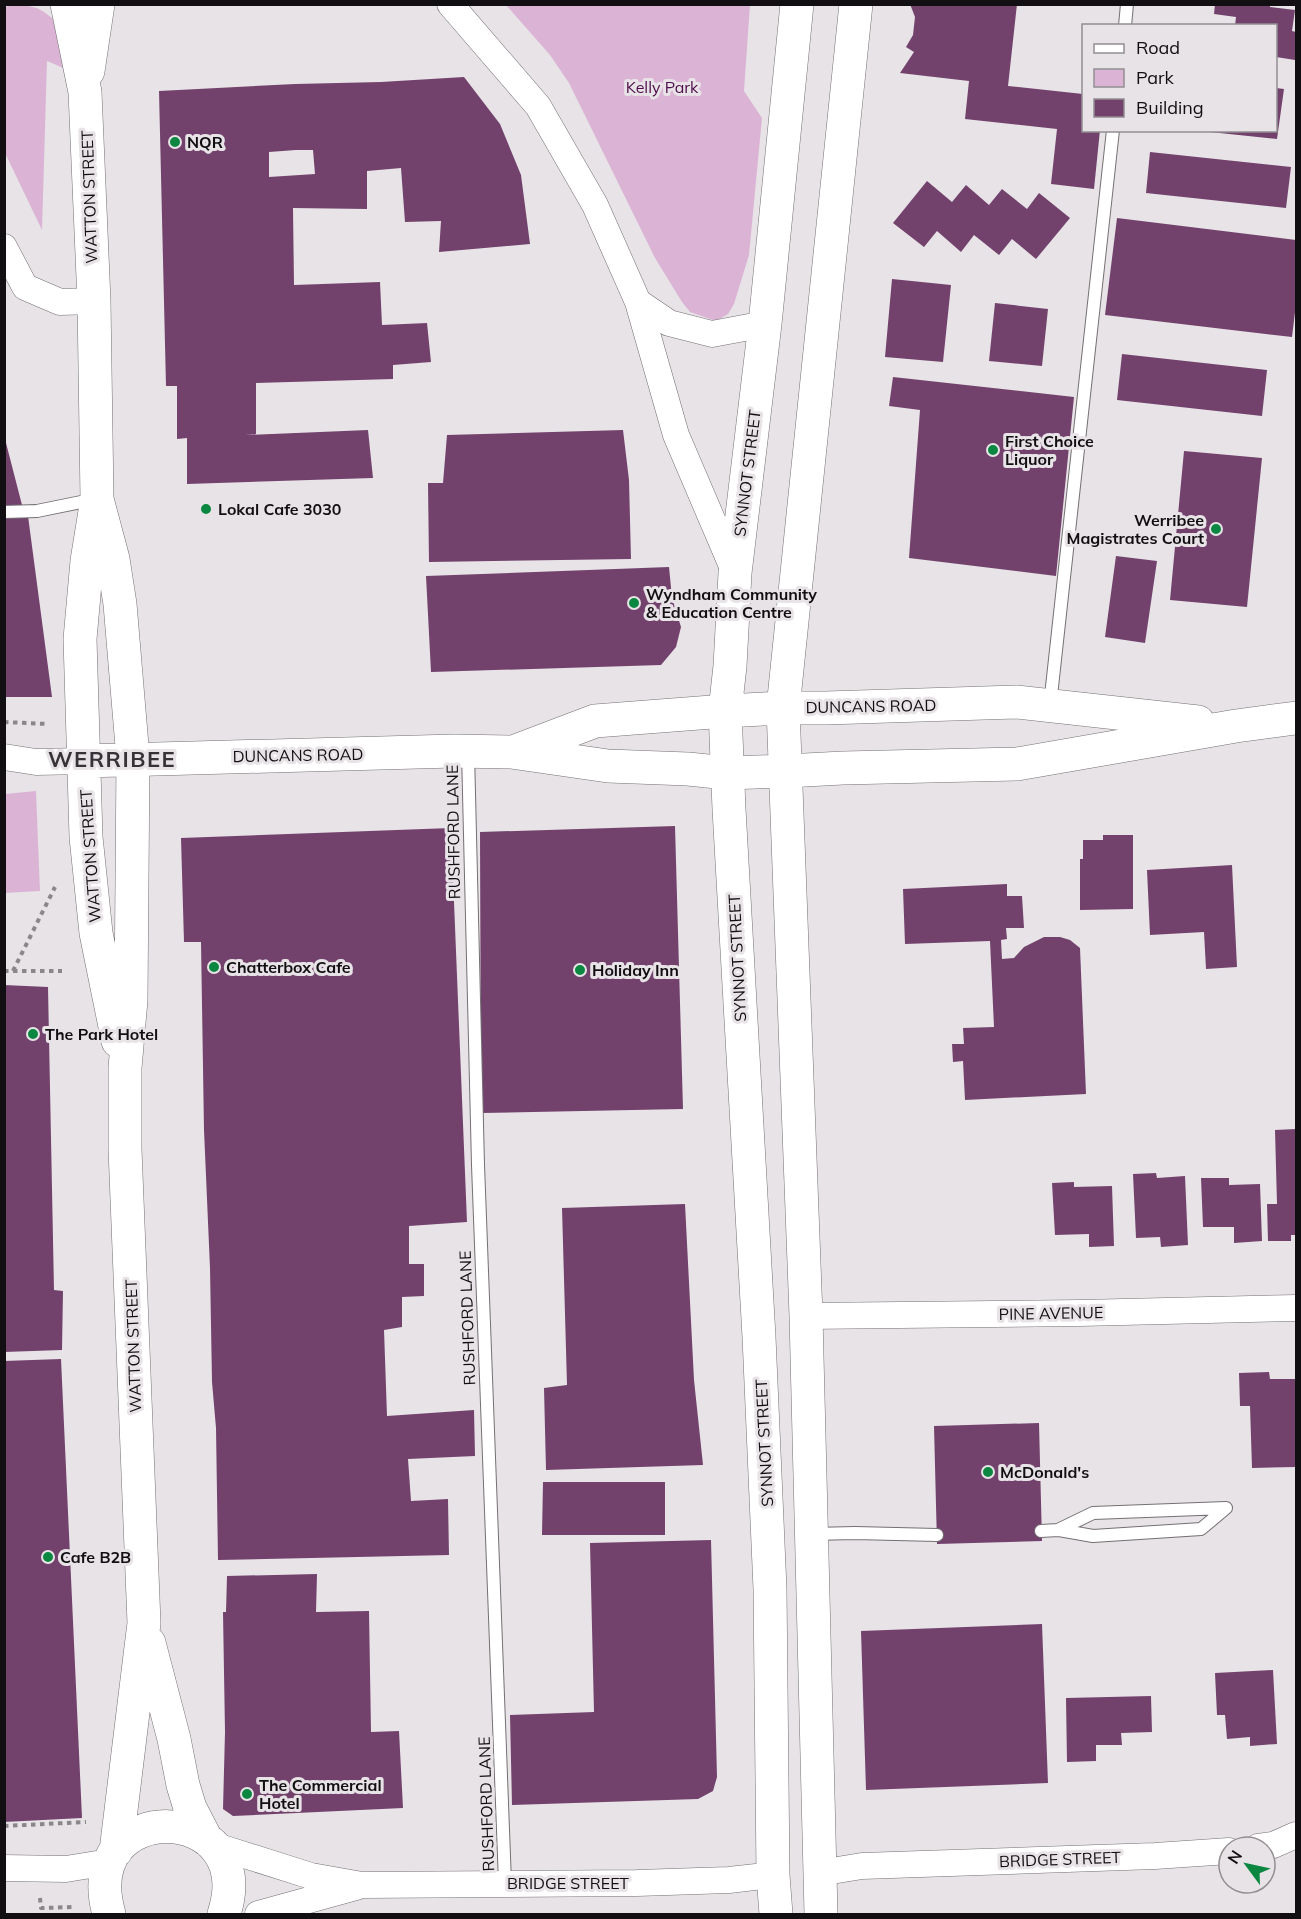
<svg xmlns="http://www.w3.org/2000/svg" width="1301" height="1919" viewBox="0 0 1301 1919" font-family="Mulish,sans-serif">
	<rect width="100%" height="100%" fill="#e8e3e7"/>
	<path fill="#dbb4d5" d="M 13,5 C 40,5 44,11 63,28 L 68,70 L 47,61 L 42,230 L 5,153 L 5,7 Z
		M 506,5 L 750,5 L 744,91 L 762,118 L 749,255 L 734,304 L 728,314 L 716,321 L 690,312 L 682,302 L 655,258 L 569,83 L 550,55 Z
		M 36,791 L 40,891 L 5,893 L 5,794 Z"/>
	<path fill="#72426d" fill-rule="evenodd" d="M 910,4 L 1017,4 L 1008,86 L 1083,94 L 1083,130 L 1100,130 L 1094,189 L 1051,184 L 1057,129 L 965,119 L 969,81 L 900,73 L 914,52 L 906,47 L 913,35 L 915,17 Z
		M 1215,4 L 1270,4 L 1270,7 L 1295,10 L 1292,31 L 1296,32 L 1295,60 L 1276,57 L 1276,26 L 1235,26 L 1236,17 L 1214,14 Z
		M 464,77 L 500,124 L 521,175 L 530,244 L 439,252 L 441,221 L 405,222 L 401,168 L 367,171 L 367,209 L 293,208 L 294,285 L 380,282 L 382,325 L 427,323 L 431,362 L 393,365 L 393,379 L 256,383 L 256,434 L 245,435 L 368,430 L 373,478 L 187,484 L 187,438 L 177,439 L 177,386 L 166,386 L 159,91 L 295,84 L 381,82 ZM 296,150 L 313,150 L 315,174 L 269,177 L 269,152 Z
		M 1276,88 L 1284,89 L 1277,139 L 1210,132 L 1211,130 L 1276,130 Z
		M 1150,152 L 1291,167 L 1286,208 L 1146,193 Z
		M 927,181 L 952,202 L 966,185 L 989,205 L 1002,189 L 1027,209 L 1039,193 L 1070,218 L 1036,259 L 1012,239 L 999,255 L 974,235 L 961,252 L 937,231 L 924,247 L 893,223 Z
		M 1117,218 L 1296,240 L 1296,304 L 1292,337 L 1105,315 Z
		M 892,279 L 951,285 L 943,362 L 885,357 Z
		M 995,303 L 1048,309 L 1042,366 L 989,361 Z
		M 1122,354 L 1267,370 L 1262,416 L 1117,400 Z
		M 893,377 L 1074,397 L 1056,576 L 909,558 L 920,410 L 889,406 Z
		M 623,430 L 629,480 L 631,559 L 429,562 L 428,483 L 443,483 L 447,435 Z
		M 4,439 L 5,439 L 22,505 L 4,506 Z
		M 1184,451 L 1262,458 L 1247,607 L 1170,600 Z
		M 28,516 L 52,697 L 4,697 L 4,518 Z
		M 1116,556 L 1157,561 L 1145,643 L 1105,637 Z
		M 669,567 L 672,598 L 681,627 L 676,647 L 661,665 L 431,672 L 426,576 Z
		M 675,826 L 683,1109 L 481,1113 L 480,832 Z
		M 451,828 L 467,1222 L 409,1226 L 409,1264 L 424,1264 L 424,1296 L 402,1297 L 402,1327 L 384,1330 L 387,1416 L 474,1410 L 475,1456 L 408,1459 L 411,1501 L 448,1499 L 449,1555 L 218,1560 L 216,1428 L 212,1382 L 210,1268 L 204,1130 L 201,942 L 184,942 L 181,838 Z
		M 1103,835 L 1133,835 L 1133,909 L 1080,910 L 1080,859 L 1083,859 L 1083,840 L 1103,840 Z
		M 1232,865 L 1237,967 L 1206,969 L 1204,932 L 1150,935 L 1147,870 Z
		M 1007,884 L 1007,896 L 1022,896 L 1024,928 L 1006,928 L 1007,939 L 1001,940 L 1002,959 L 1014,958 L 1024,947 L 1044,937 L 1060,937 L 1070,940 L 1080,948 L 1086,1094 L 965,1100 L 963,1061 L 953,1062 L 952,1044 L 964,1044 L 963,1028 L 994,1027 L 990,941 L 905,944 L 903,889 Z
		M 4,985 L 48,987 L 54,1290 L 63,1291 L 62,1350 L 4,1352 Z
		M 1296,1129 L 1296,1235 L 1291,1235 L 1291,1241 L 1268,1241 L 1267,1204 L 1277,1204 L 1275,1130 Z
		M 1156,1173 L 1157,1178 L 1185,1176 L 1188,1245 L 1161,1247 L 1160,1237 L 1136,1238 L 1133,1174 Z
		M 1201,1178 L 1229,1178 L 1229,1185 L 1260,1184 L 1262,1241 L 1234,1243 L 1234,1227 L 1203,1227 Z
		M 1074,1182 L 1074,1187 L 1112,1186 L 1114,1246 L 1089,1247 L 1089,1234 L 1055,1235 L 1052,1183 Z
		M 685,1204 L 694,1380 L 703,1465 L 546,1470 L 544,1388 L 567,1385 L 562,1208 Z
		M 61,1359 L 82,1818 L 4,1822 L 4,1361 Z
		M 1269,1372 L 1270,1379 L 1296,1379 L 1296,1467 L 1252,1468 L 1250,1406 L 1240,1406 L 1239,1373 Z
		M 1039,1423 L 1042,1541 L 937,1544 L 934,1426 Z
		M 543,1482 L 665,1482 L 665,1535 L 542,1535 Z
		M 711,1540 L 717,1777 L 713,1791 L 698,1799 L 512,1805 L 510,1715 L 594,1712 L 590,1543 Z
		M 317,1574 L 316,1612 L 369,1611 L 371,1732 L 399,1731 L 403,1808 L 233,1816 L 223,1809 L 225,1732 L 223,1612 L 226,1612 L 227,1576 Z
		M 1042,1624 L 1048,1783 L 866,1790 L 861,1631 Z
		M 1273,1670 L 1277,1744 L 1250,1746 L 1250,1737 L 1227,1739 L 1225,1715 L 1217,1715 L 1215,1673 Z
		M 1151,1696 L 1152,1732 L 1121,1733 L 1122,1745 L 1096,1745 L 1096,1761 L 1067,1762 L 1066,1698 Z"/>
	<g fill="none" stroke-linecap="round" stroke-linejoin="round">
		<defs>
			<path id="lane" d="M 1125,26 L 1127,4
				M 4,512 L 37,511 L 96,499
				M 1050,705 L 1113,130
				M 468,752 L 478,1165 L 505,1883
				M 1059,1530 L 1093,1536 L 1201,1529 L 1226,1508
				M 1041,1531 L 1058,1530 L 1093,1513 L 1226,1508
				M 812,1534 L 855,1533 L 937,1535"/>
			<path id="street" d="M 450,4 L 538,106 L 595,205 L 638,302 L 676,435 L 735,573
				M 4,247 L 25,287 L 60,302 L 94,301
				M 638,302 L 669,323 L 712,334 L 765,324
				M 4,757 L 36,762 L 84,761
				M 806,1316 L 1080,1313 L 1296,1308
				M 213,1845 L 311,1876 L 362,1885 L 637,1883 L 729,1880 L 773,1875
				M 1258,1847 L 1273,1845 L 1296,1835
				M 4,1868 L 66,1869 L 109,1862
				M 819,1873 L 862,1866 L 1155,1856 L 1229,1851
				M 258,1914 L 356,1887"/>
			<path id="secondary" d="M 67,4 L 85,92 L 94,301 L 97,499 L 87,561 L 80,639 L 86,837 L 96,933 L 118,1041
				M 88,71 L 98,4
				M 97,499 L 113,559 L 120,604 L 133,758 L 131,1000 L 125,1068 L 125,1149 L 144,1623 L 116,1851
				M 783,708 L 826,708 L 1016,702 L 1198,722
				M 516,751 L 595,721 L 725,711
				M 84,761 L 454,751 L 511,752 L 608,766 L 688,769 L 727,773
				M 786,771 L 843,768 L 1017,764 L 1236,726 L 1296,718
				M 149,1643 L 174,1739 L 183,1785 L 190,1808 L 206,1839
				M 109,1914 C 75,1795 261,1800 224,1914"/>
			<path id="highway" d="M 725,711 L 783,708
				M 727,773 L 786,771
				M 776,1914 L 773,1875 L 770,1589 L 759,1337 L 729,809 L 725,711 L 730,666 L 735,573 L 765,324 L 797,4
				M 821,1914 L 806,1316 L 783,708 L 856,4"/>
		</defs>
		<use href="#lane" stroke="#747073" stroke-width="14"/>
		<use href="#street" stroke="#747073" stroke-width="27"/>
		<use href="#secondary" stroke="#747073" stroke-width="34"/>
		<use href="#highway" stroke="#747073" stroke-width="34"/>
		<path stroke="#8a878a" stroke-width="4" stroke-dasharray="4.5 4.5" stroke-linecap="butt" d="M 4,722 L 48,724
			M 4,971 L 62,971
			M 13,971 L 55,887
			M 4,1826 L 86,1822
			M 40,1898 L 41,1908 L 75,1907"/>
		<use href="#lane" stroke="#fff" stroke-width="12"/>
		<use href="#street" stroke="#fff" stroke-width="26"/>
		<use href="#secondary" stroke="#fff" stroke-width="33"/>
		<use href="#highway" stroke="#fff" stroke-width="33"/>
	</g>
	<g fill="#0c8741" stroke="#e8e3e7" stroke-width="2">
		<circle cx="175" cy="142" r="6"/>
		<circle cx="993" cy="450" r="6"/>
		<circle cx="206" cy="509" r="6"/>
		<circle cx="1216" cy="529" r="6"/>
		<circle cx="634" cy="603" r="6"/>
		<circle cx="214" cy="967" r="6"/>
		<circle cx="580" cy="970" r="6"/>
		<circle cx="33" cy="1034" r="6"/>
		<circle cx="988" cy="1472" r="6"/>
		<circle cx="48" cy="1557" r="6"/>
		<circle cx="247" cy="1794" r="6"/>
	</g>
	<g text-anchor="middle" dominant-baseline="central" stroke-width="6" stroke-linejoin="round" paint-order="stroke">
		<g font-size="16" fill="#4e0c4a" stroke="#e8e3e7">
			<text x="662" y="87">Kelly Park</text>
		</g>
		<g font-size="16" font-weight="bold" fill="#110f11" stroke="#e8e3e7" text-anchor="start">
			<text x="187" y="142">NQR</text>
			<text x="1005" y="441">First Choice<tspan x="1005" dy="18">Liquor</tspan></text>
			<text x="218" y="509">Lokal Cafe 3030</text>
			<text x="1204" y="520" text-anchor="end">Werribee<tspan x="1204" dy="18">Magistrates Court</tspan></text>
			<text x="646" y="594">Wyndham Community<tspan x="646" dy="18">&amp; Education Centre</tspan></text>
			<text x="226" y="967">Chatterbox Cafe</text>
			<text x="592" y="970">Holiday Inn</text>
			<text x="45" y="1034">The Park Hotel</text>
			<text x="1000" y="1472">McDonald's</text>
			<text x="60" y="1557">Cafe B2B</text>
			<text x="259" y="1785">The Commercial<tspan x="259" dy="18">Hotel</tspan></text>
		</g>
		<g font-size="16" fill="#110f11" stroke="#e8e3e7">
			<text transform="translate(89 197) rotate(-92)">WATTON STREET</text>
			<text transform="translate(747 473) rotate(-83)">SYNNOT STREET</text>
			<text transform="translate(871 706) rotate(-1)">DUNCANS ROAD</text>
			<text transform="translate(298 755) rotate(-1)">DUNCANS ROAD</text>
			<text transform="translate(453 832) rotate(-91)">RUSHFORD LANE</text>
			<text transform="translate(90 856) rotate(-94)">WATTON STREET</text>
			<text transform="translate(737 958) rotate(-93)">SYNNOT STREET</text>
			<text transform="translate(1051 1313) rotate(-1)">PINE AVENUE</text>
			<text transform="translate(467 1318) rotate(-92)">RUSHFORD LANE</text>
			<text transform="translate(133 1346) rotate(-92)">WATTON STREET</text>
			<text transform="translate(764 1443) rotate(-93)">SYNNOT STREET</text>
			<text transform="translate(486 1804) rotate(-92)">RUSHFORD LANE</text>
			<text transform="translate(1060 1859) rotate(-2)">BRIDGE STREET</text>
			<text x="568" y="1883">BRIDGE STREET</text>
		</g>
		<g font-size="22" font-weight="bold" letter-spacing="1.5" fill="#363236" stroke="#e8e3e7">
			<text x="112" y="759">WERRIBEE</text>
		</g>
	</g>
	<rect width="1301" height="1919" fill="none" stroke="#110f11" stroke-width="12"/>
	<rect x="1082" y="24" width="195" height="108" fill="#e8e3e7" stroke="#928e91" stroke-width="1.5"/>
	<rect x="1094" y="44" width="30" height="9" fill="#ffffff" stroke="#928e91" stroke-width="1.5"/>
	<text x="1136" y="54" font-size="18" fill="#110f11">Road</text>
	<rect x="1094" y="69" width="30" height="18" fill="#dbb4d5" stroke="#928e91" stroke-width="1.5"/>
	<text x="1136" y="84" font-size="18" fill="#110f11">Park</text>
	<rect x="1094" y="99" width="30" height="18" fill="#72426d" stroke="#928e91" stroke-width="1.5"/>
	<text x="1136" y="114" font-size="18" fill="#110f11">Building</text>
	<g transform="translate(1247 1865) rotate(303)"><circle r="28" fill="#e8e3e7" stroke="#928e91" stroke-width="1.5"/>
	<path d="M0-4.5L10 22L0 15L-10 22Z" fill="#0c8741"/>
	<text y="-9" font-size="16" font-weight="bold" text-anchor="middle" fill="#110f11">N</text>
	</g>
</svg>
